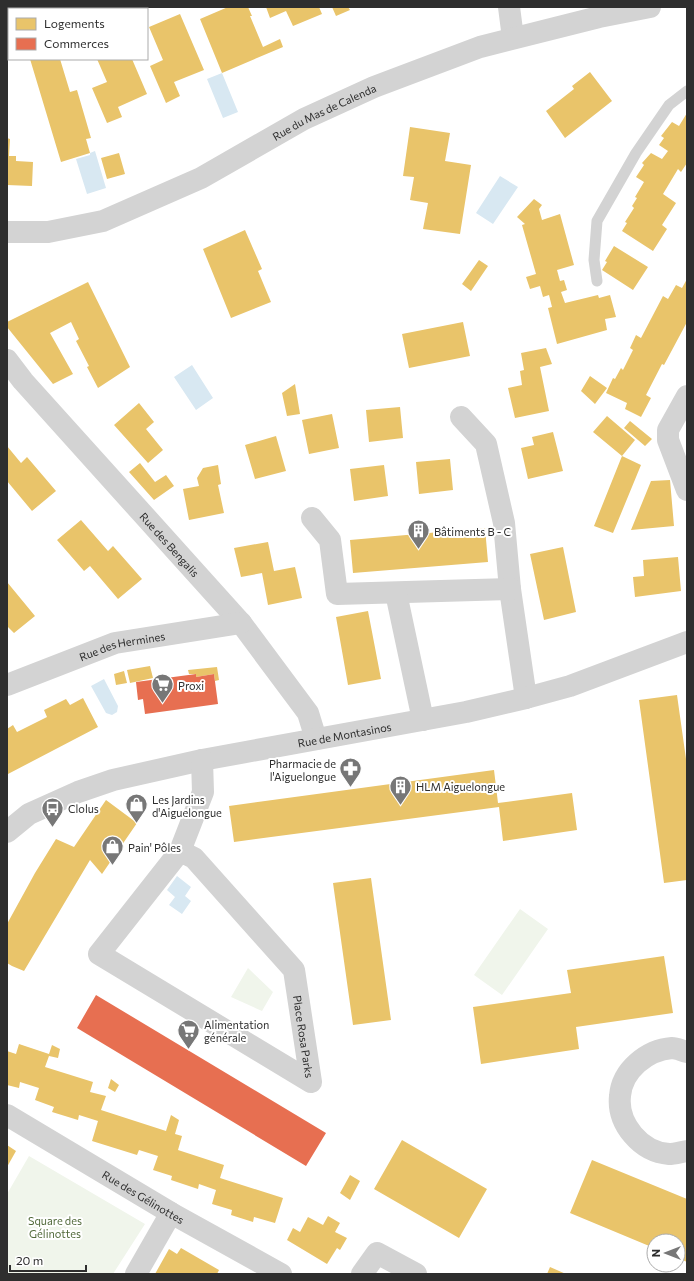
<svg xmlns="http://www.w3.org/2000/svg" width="694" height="1281" viewBox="0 0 694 1281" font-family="Commissioner,sans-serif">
	<rect width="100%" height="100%" fill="#fff"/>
	<path fill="#f0f5eb" d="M 520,909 L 548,929 L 502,995 L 474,975 Z
		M 248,968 L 273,992 L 262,1011 L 231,997 Z
		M 29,1156 L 145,1224 L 113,1274 L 7,1274 L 7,1194 Z"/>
	<path fill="#d8e8f2" d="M 222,73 L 238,112 L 223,118 L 207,79 Z
		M 95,151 L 106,188 L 87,194 L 76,159 L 90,155 L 90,153 Z
		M 500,176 L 518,187 L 493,224 L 476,213 Z
		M 192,365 L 213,398 L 196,410 L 174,377 Z
		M 104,679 L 118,706 L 117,712 L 112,715 L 106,713 L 91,686 Z
		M 177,876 L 191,887 L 185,896 L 191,901 L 182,914 L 169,905 L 175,897 L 167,890 Z"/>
	<path fill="#e9c46a" d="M 19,7 L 44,7 L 43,9 L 22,9 Z
		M 228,7 L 248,7 L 252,16 L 250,16 L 263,47 L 280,39 L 283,47 L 222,73 L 200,19 Z
		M 266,7 L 319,7 L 322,14 L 293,26 L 286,11 L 270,18 Z
		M 332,7 L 348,7 L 350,10 L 336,16 Z
		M 180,14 L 204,70 L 174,82 L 180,96 L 166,103 L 150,66 L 163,60 L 149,27 Z
		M 30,59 L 60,59 L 70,92 L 77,90 L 91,138 L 86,139 L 90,153 L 61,162 Z
		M 97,59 L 132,59 L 147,94 L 118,107 L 122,117 L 107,123 L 92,88 L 107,82 Z
		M 590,72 L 612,101 L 565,138 L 546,111 L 574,89 L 572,86 Z
		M 687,113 L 687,163 L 681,172 L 678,169 L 663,194 L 676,203 L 662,225 L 667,229 L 653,251 L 622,231 L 627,223 L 625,222 L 634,208 L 632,206 L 637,198 L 635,197 L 644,182 L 636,177 L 644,165 L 642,163 L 651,153 L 662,159 L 668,151 L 659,145 L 664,138 L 661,136 L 672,122 L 679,126 Z
		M 410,127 L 450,133 L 445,161 L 471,165 L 460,234 L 423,229 L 428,203 L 410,200 L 414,177 L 403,176 Z
		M 7,138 L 10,139 L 9,156 L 16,156 L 16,161 L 33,162 L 32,186 L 7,185 Z
		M 119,153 L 125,174 L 107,179 L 101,158 Z
		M 534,199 L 542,205 L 539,209 L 542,220 L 560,214 L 574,265 L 557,270 L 560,281 L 564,280 L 567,290 L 561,292 L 565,303 L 598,295 L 599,298 L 610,295 L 616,317 L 605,319 L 607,330 L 557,344 L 548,308 L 552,307 L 549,295 L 543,297 L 540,286 L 530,289 L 526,277 L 536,274 L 522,225 L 525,224 L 517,217 Z
		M 245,230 L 262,269 L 258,271 L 271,302 L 231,318 L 203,249 Z
		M 614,246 L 648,267 L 633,290 L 602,270 L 607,262 L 605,261 Z
		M 479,260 L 488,266 L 471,291 L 462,284 Z
		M 687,279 L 687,322 L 664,365 L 662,364 L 646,395 L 651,398 L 641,417 L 625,409 L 627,403 L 606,393 L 613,378 L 615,379 L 621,368 L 623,370 L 633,350 L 630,348 L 636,335 L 641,338 L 663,296 L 668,299 L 676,285 L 682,288 Z
		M 88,282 L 130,367 L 98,388 L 87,367 L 89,366 L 76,341 L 79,339 L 71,322 L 50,333 L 73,374 L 53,384 L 7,327 L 7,322 Z
		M 463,322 L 470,356 L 409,368 L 402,334 Z
		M 546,348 L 552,364 L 540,367 L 549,411 L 515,418 L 508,388 L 522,385 L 520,371 L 524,370 L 521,353 Z
		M 590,376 L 607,388 L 595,404 L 581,391 Z
		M 295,384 L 300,414 L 287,416 L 282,393 Z
		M 139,403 L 154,422 L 146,429 L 163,450 L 148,463 L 114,425 Z
		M 400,407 L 403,438 L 369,442 L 366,410 Z
		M 332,414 L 339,448 L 309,454 L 302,420 Z
		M 607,416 L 635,440 L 622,456 L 593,432 Z
		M 630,421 L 652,439 L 645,446 L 624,428 Z
		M 553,432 L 563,471 L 528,479 L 521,448 L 534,445 L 532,437 Z
		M 276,436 L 286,471 L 255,479 L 245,445 Z
		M 7,446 L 21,463 L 27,457 L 56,491 L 32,511 L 7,481 Z
		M 622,456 L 641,465 L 613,533 L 594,526 Z
		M 450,459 L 453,490 L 419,494 L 416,462 Z
		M 140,463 L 155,482 L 166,475 L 174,486 L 154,500 L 129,472 Z
		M 218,465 L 221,484 L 218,485 L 224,513 L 189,520 L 183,489 L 199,486 L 197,478 L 203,468 Z
		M 384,465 L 388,496 L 354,501 L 350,469 Z
		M 670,480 L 674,526 L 631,530 L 651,481 Z
		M 81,520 L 108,551 L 113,546 L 142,579 L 118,599 L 90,566 L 84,571 L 57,540 Z
		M 485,528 L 488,562 L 353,573 L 350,540 Z
		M 268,542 L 274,571 L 295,567 L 302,598 L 268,605 L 262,573 L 241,577 L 234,548 Z
		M 563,547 L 576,612 L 544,620 L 530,554 Z
		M 678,557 L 681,591 L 635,597 L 633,577 L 644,576 L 643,560 Z
		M 7,582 L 35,616 L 14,633 L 7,626 Z
		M 368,611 L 381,679 L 348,685 L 336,617 Z
		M 150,666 L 153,678 L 130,683 L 127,670 Z
		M 217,667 L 219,680 L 215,681 L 214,674 L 196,677 L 196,674 L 189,674 L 188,670 Z
		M 124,671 L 127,683 L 116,685 L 114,674 Z
		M 677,695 L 687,766 L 687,880 L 664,883 L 639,700 Z
		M 83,698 L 98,727 L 8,774 L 7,729 L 13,725 L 17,732 L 47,717 L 44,710 L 66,699 L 70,705 Z
		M 494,770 L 498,803 L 572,793 L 577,830 L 503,841 L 499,807 L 234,842 L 229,806 Z
		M 106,800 L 137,823 L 102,874 L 90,860 L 24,971 L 12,966 L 7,963 L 7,924 L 35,873 L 56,839 L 74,847 Z
		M 371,878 L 391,1020 L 353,1025 L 333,883 Z
		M 664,956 L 673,1013 L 576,1027 L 579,1049 L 481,1064 L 473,1007 L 571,993 L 567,970 Z
		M 19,1044 L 49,1054 L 52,1045 L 60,1049 L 58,1058 L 49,1056 L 45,1067 L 93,1082 L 90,1092 L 106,1096 L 101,1110 L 166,1131 L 171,1115 L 179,1120 L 175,1134 L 182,1136 L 178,1150 L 224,1165 L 220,1178 L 283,1198 L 275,1223 L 254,1217 L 253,1222 L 231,1215 L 232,1210 L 212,1204 L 216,1190 L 199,1184 L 198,1189 L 171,1180 L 172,1176 L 153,1170 L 158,1156 L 139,1150 L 137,1155 L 92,1141 L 98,1121 L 79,1115 L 78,1120 L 52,1112 L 54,1107 L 35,1100 L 39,1088 L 20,1082 L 19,1088 L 7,1085 L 7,1051 L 16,1054 Z
		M 111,1079 L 119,1085 L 115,1092 L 108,1088 Z
		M 402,1140 L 487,1189 L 459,1238 L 374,1189 Z
		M 7,1145 L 16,1151 L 7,1167 Z
		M 592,1160 L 687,1199 L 687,1262 L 678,1258 L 678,1241 L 654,1241 L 654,1248 L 570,1213 Z
		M 350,1175 L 360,1181 L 350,1200 L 340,1193 Z
		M 328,1216 L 340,1223 L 335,1232 L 347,1238 L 340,1250 L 337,1248 L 327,1264 L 287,1240 L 293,1228 L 300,1232 L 308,1217 L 323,1225 Z
		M 181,1248 L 219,1270 L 217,1274 L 155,1274 L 169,1249 L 177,1254 Z
		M 550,1267 L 566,1274 L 547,1274 Z"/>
	<path fill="#e76f51" d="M 196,674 L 196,677 L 214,674 L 218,704 L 145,714 L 143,699 L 138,700 L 136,682 Z
		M 96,995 L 326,1133 L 306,1166 L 77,1028 Z"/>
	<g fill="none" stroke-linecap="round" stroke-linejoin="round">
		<path stroke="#d3d3d3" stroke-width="11" d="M 597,281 L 594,260 L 597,221 L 636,153 L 669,105 L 687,91"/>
		<g stroke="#d3d3d3" stroke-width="22">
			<path d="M 509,7 L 513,38"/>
			<path id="s1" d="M 7,232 L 48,232 L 103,221 L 201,178 L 304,119 L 374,87 L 480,47 L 599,17 L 650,7"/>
			<path id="s2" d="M 7,360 L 23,381 L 241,623 L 308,713 L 316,739"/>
			<path d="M 687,396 L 668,430 L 668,440 L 687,490"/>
			<path d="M 461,417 L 486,444 L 504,523 L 510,589 L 526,698"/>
			<path d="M 312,518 L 330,540 L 337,594 L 510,589"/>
			<path d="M 396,593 L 423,720"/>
			<path id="s3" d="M 7,685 L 115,643 L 241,623"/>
			<path id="s4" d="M 7,832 L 29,814 L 78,792 L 113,780 L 202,760 L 466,712 L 526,698 L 570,686 L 687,642"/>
			<path id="s5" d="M 180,851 L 194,858 L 294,970 L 311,1082 L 99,954 L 180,851 L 203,792 L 202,760"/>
			<path d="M 687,1052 C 682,1051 677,1048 672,1048 C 647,1050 622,1070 620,1096 C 617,1124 641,1152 669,1154 C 674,1154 681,1152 687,1151"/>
			<path id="s6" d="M 7,1115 L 171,1213 L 281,1274"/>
			<path d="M 136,1274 L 171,1213"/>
			<path d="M 362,1274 L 377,1253 L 416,1274"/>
		</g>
	</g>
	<defs>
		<symbol id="building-pin" viewBox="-11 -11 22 30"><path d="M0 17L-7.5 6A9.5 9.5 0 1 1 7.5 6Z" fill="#777" stroke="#fff"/><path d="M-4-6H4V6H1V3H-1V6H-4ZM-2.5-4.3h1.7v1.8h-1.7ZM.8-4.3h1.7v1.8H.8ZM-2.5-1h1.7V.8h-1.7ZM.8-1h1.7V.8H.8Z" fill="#fff"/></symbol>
		<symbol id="supermarket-pin" viewBox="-11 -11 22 30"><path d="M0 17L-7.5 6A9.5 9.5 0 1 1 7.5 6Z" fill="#777" stroke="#fff"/><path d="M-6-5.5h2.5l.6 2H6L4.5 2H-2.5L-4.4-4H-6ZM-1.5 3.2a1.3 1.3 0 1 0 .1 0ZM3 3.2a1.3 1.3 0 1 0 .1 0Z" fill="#fff"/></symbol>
		<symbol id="pharmacy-pin" viewBox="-11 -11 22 30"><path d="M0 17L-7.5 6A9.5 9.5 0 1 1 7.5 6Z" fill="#777" stroke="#fff"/><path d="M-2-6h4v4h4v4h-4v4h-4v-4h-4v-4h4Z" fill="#fff"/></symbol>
		<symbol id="shop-pin" viewBox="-11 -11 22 30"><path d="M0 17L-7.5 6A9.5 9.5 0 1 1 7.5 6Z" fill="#777" stroke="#fff"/><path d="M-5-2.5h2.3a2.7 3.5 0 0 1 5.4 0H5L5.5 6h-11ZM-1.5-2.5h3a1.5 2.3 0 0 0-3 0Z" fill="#fff"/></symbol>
		<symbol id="bus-pin" viewBox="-11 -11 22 30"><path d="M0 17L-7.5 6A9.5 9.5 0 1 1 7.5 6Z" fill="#777" stroke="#fff"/><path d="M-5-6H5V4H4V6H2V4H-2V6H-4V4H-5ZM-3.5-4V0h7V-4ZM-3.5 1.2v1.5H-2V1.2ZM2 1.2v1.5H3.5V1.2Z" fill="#fff"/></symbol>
	</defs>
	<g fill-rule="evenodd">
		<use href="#building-pin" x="406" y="518" width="25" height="34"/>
		<use href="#supermarket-pin" x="150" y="672" width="25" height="34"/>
		<use href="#pharmacy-pin" x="338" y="756" width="25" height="34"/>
		<use href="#building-pin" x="388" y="774" width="25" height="34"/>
		<use href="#shop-pin" x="124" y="792" width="25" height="34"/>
		<use href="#bus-pin" x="40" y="796" width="25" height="34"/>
		<use href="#shop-pin" x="100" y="834" width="25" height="34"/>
		<use href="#supermarket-pin" x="176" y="1018" width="25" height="34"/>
	</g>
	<g text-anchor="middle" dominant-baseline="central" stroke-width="4" stroke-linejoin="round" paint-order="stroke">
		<g font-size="11" fill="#2e2e2e" stroke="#fff">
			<text stroke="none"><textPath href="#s1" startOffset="344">Rue du Mas de Calenda</textPath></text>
			<text stroke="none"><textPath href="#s2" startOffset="246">Rue des Bengalis</textPath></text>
			<text stroke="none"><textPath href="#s3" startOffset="122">Rue des Hermines</textPath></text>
			<text stroke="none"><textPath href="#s4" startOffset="355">Rue de Montasinos</textPath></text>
			<text stroke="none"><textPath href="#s5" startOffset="233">Place Rosa Parks</textPath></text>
			<text stroke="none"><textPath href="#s6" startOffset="159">Rue des Gélinottes</textPath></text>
		</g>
		<g font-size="11" fill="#2e2e2e" stroke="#fff" text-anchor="start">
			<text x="434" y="531">Bâtiments B - C</text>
			<text x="178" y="685">Proxi</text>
			<text x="336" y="763" text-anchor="end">Pharmacie de<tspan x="336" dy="13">l'Aiguelongue</tspan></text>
			<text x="416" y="786">HLM Aiguelongue</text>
			<text x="152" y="799">Les Jardins<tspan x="152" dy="13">d'Aiguelongue</tspan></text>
			<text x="68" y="808">Clolus</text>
			<text x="128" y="847">Pain' Pôles</text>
			<text x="204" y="1024">Alimentation<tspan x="204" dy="13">générale</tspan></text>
		</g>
		<g font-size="11" fill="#526a3b" stroke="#fff">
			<text x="55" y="1220">Square des<tspan x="55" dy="13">Gélinottes</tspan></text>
		</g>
	</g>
	<rect width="694" height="1281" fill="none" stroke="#2e2e2e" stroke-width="16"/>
	<rect x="8" y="8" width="140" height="52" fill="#ffffff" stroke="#ababab"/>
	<rect x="16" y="18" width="20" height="12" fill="#e9c46a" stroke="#ababab"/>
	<text x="44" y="28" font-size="12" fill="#2e2e2e">Logements</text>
	<rect x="16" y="38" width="20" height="12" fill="#e76f51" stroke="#ababab"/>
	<text x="44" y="48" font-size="12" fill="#2e2e2e">Commerces</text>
	<g transform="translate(666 1253) rotate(270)"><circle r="19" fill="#ffffff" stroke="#ababab"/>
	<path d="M0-3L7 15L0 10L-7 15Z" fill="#777777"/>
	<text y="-6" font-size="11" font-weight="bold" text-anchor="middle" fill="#2e2e2e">N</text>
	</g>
	<path d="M10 1265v6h76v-6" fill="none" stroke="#2e2e2e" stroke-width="2"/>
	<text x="16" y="1265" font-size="12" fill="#2e2e2e" stroke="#ffffff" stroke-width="3" paint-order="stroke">20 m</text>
</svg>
